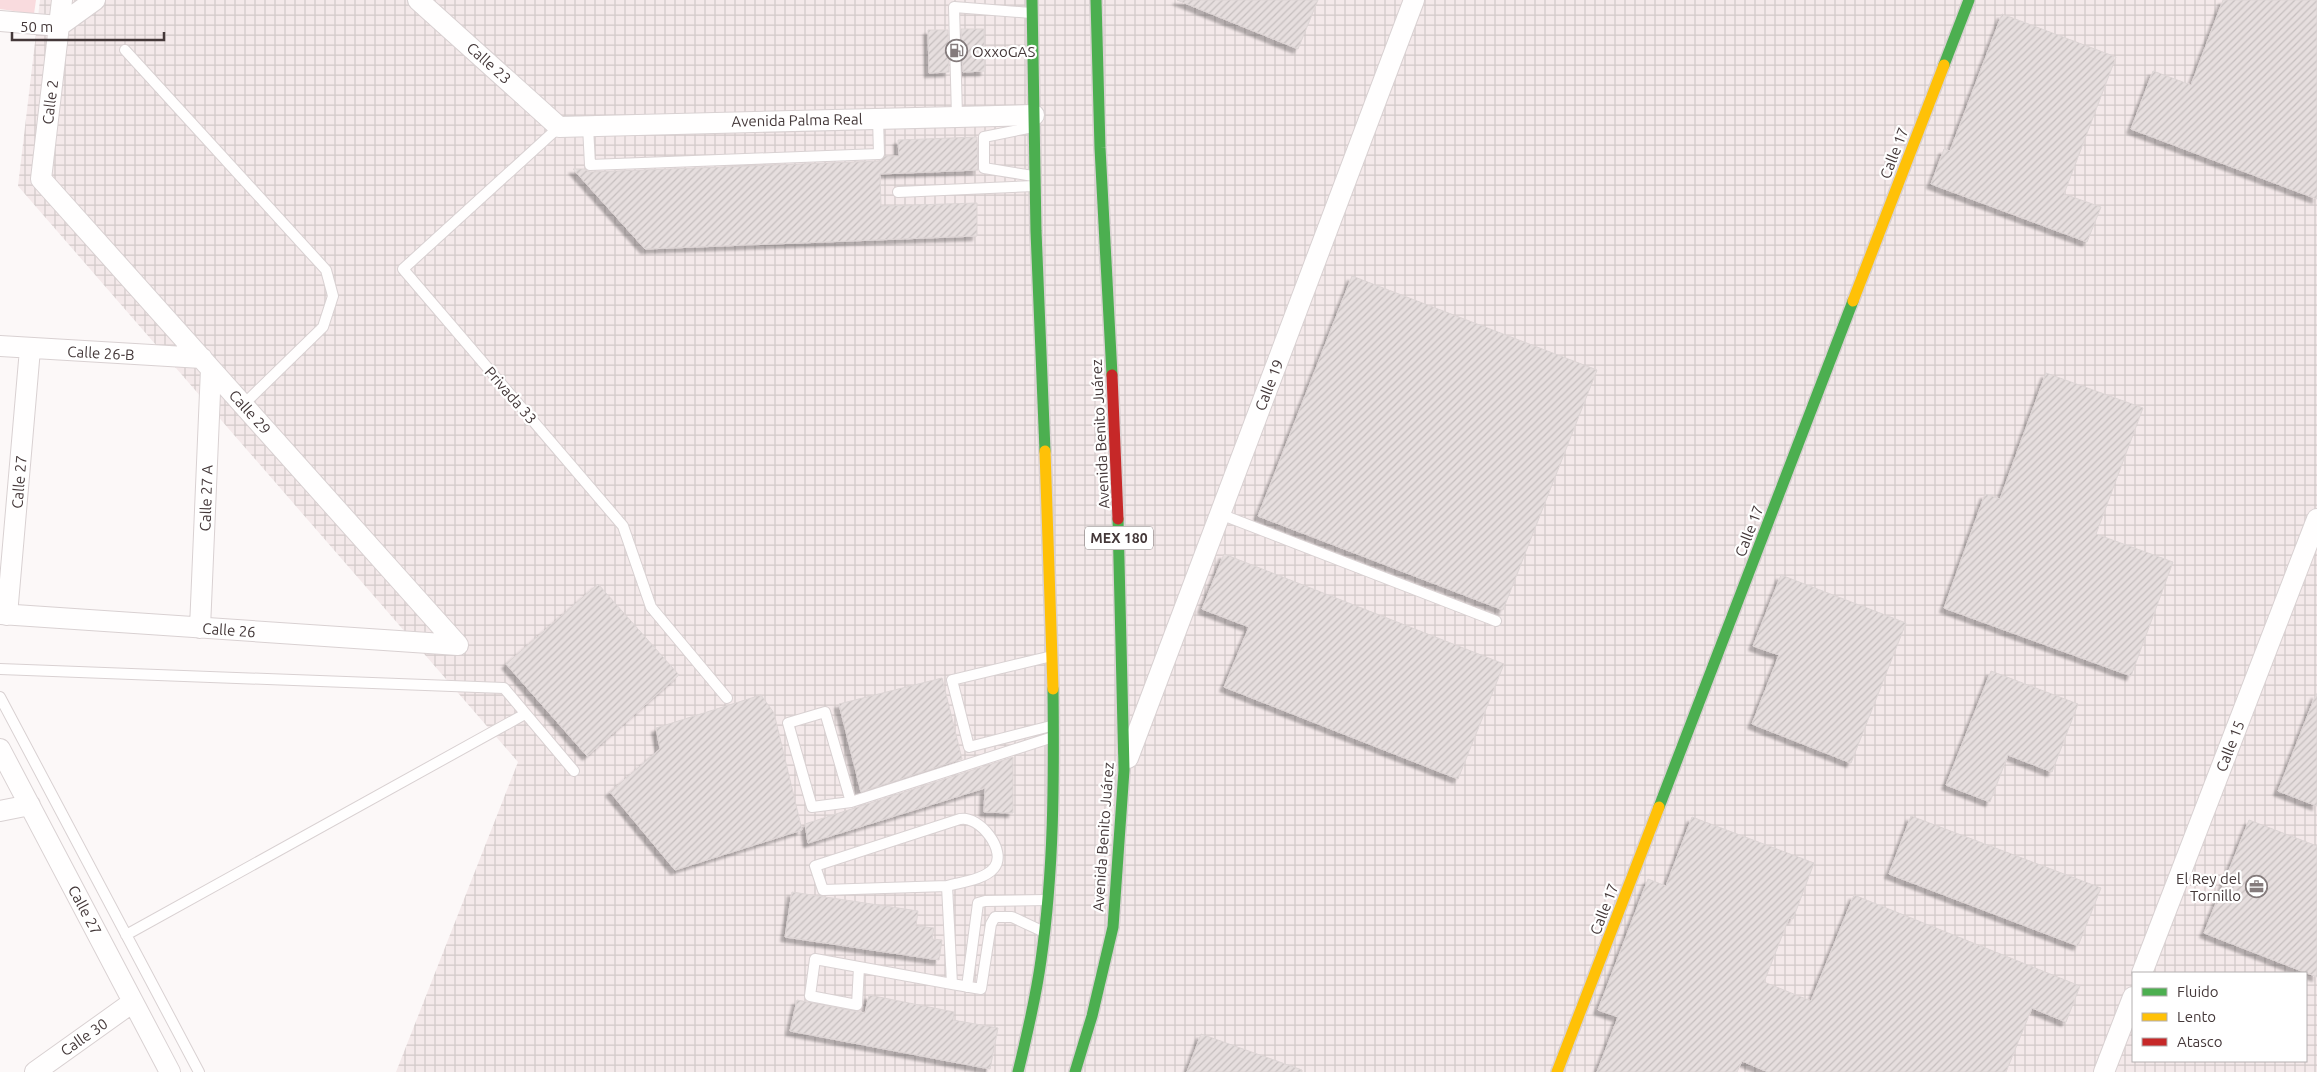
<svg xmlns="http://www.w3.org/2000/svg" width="2317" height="1072" viewBox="0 0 2317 1072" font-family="Ubuntu,sans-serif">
	<defs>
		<pattern id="industrial-grid" width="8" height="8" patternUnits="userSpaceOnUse" patternTransform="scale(1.25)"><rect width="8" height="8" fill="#f4e9ea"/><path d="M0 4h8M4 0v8" fill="none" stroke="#d2c9c9"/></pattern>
		<pattern id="building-hatch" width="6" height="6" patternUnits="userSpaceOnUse" patternTransform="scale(1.25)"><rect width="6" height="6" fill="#e6dede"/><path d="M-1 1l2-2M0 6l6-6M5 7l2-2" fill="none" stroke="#c6bfbf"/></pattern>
		<filter id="shadow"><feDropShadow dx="-4.5" dy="4.5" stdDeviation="1" flood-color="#0004"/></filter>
	</defs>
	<rect width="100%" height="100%" fill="#fcf8f8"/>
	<path fill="url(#industrial-grid)" fill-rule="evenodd" d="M 40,0 L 2317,0 L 2317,1072 L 396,1072 L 518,762 L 18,186 ZM 2133,973 L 2306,973 L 2306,1061 L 2133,1061 Z"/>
	<path fill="#f9dbde" d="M 0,0 L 36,0 L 34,14 L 0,9 Z"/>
	<path fill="url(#building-hatch)" stroke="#ddd5d5" filter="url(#shadow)" d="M 1177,0 L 1318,0 L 1298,49 Z
		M 2223,0 L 2317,0 L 2317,199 L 2131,129 L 2153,71 L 2191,85 Z
		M 2002,14 L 2116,57 L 2064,194 L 2101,207 L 2087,242 L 1931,184 L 1944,149 L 1950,151 Z
		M 961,29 L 984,29 L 985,71 L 963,72 Z
		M 928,30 L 948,30 L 949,72 L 929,73 Z
		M 977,137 L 978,170 L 880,174 L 881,206 L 977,203 L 977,236 L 645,249 L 573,169 L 584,169 L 590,172 L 879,161 L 885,156 L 899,156 L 898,140 Z
		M 1352,276 L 1597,370 L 1503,610 L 1258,516 Z
		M 2046,373 L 2143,408 L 2096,534 L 2173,562 L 2131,676 L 1944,608 L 1985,494 L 2000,499 Z
		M 1224,554 L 1504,664 L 1458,779 L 1224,687 L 1249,627 L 1202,609 Z
		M 1781,575 L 1906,623 L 1851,763 L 1752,724 L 1779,655 L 1753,646 Z
		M 598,584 L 679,675 L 587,756 L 506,664 Z
		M 1991,671 L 2078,704 L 2052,772 L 2008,755 L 1990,802 L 1946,785 Z
		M 942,678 L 962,759 L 861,792 L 839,704 Z
		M 2316,694 L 2317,694 L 2317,806 L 2278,791 Z
		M 761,695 L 774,713 L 802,830 L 675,870 L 610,792 L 660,749 L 656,728 Z
		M 1013,757 L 1013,813 L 984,812 L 985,788 L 808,843 L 805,824 Z
		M 1911,816 L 2101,888 L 2078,946 L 1889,874 Z
		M 1692,817 L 1814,863 L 1793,919 L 1789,918 L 1764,982 L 1811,1001 L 1854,895 L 2080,986 L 2066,1022 L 2032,1008 L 2006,1072 L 1768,1072 L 1742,1061 L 1737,1072 L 1597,1072 L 1618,1017 L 1598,1010 L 1648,879 L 1666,886 Z
		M 2249,820 L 2317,846 L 2317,977 L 2204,933 Z
		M 792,892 L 918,911 L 916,926 L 934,928 L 932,939 L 942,940 L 939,960 L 785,937 Z
		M 869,995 L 954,1012 L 953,1020 L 998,1028 L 990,1069 L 790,1031 L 797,1000 L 865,1013 Z
		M 1201,1034 L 1302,1070 L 1302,1072 L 1187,1072 Z"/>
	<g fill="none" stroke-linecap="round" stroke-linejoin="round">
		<defs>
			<path id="lane" d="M 125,50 L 326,270 L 333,296 L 323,327 L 243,405
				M 957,116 L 954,7 L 1031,13
				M 588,126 L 590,165 L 879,154 L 878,118
				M 559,127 L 403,269 L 623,526 L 651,607 L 727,698
				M 1033,127 L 984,137 L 984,168 L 1033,176
				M 898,192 L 1034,186
				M 1220,514 L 1496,621
				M 0,669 L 504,688 L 574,771
				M 0,697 L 199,1072
				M 1051,726 L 969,747 L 952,680 L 1052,656
				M 851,802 L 825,712 L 788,723 L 812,807 L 851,802 L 1053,737
				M 126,935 L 525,714
				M 859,967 L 857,1005 L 810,996 L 815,959 L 952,984 L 947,886 L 823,890 L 815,866 L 960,819 C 979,815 1008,851 994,868 C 984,880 961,882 947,886
				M 952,984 L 981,989 L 991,924 L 995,917 L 1012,917 L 1042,931
				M 967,987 L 978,903 L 985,901 L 1048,900"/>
			<path id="street" d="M 62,0 L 41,179 L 458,645
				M 418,0 L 559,127 L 1034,115
				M 0,21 L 59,26
				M 59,26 L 95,0
				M 0,346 L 202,358
				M 0,614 L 458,645
				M 7,615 L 30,349
				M 200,628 L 211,369
				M 0,749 L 170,1072
				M 1128,758 L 1414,0
				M 0,811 L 30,805
				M 2142,973 L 2317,519
				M 35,1072 L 133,1002
				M 2104,1072 L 2133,997"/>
			<path id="fast" d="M 1032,0 L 1036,231 L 1045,451
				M 1096,0 L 1100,148 L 1112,375
				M 1944,65 L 1969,0
				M 1659,807 L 1853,301
				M 1018,1072 C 1027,1035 1036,998 1041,960 C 1054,870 1054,779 1053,689
				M 1075,1072 L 1092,1016 L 1113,927 L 1124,770 L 1118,519"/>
			<path id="slow" d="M 1853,301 L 1944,65
				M 1045,451 L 1053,689
				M 1557,1072 L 1659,807"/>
			<path id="jam" d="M 1112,375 L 1118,519"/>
		</defs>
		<use href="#lane" stroke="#d9d1d2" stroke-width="12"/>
		<use href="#street" stroke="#d9d1d2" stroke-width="22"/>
		<use href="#fast" stroke="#d9d1d2" stroke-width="14"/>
		<use href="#slow" stroke="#d9d1d2" stroke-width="14"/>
		<use href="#jam" stroke="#d9d1d2" stroke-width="14"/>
		<use href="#lane" stroke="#fffefe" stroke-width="10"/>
		<use href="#street" stroke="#fffefe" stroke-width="20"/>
		<use href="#fast" stroke="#4caf50" stroke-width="11"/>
		<use href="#slow" stroke="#ffc107" stroke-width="11"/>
		<use href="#jam" stroke="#c62828" stroke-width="11"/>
	</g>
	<defs>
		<symbol id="fuel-ring" viewBox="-11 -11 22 22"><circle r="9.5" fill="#fff" stroke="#847b7c" stroke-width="1.5"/><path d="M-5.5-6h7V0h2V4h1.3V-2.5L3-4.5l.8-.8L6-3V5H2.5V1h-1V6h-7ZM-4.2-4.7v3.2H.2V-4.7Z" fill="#847b7c"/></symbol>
		<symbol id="office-ring" viewBox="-11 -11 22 22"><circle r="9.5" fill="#fff" stroke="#847b7c" stroke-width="1.5"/><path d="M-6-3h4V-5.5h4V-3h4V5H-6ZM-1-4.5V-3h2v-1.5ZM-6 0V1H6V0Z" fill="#847b7c"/></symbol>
	</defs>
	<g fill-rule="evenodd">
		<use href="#fuel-ring" x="944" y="38" width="25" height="25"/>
		<use href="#office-ring" x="2244" y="874" width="25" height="25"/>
	</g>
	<g text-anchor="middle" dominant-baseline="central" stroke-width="4.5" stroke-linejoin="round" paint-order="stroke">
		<rect fill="#fff" stroke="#7c7474" stroke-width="1" x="1085" y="526.5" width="68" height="23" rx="4"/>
		<g font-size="14" font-weight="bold" fill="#443839">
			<text x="1119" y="538">MEX 180</text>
		</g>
		<g font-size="15" fill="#443839" stroke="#fff" text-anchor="start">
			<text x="972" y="51">OxxoGAS</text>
			<text x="2241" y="878" text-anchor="end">El Rey del<tspan x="2241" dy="17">Tornillo</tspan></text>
		</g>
		<g font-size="15" fill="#443839" stroke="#fff">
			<text transform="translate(489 63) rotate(42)">Calle 23</text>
			<text transform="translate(50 102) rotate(-83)">Calle 2</text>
			<text transform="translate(797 120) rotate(-1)">Avenida Palma Real</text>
			<text transform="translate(1894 153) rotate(-69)">Calle 17</text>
			<text transform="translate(101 353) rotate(3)">Calle 26-B</text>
			<text transform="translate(1269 385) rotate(-69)">Calle 19</text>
			<text transform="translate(511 395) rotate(49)">Privada 33</text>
			<text transform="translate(250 412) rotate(48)">Calle 29</text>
			<text transform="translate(1100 434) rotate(-93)">Avenida Benito Juárez</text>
			<text transform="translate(19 482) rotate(-85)">Calle 27</text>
			<text transform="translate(206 498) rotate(-88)">Calle 27 A</text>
			<text transform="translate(1749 531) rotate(-69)">Calle 17</text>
			<text transform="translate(229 630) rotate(4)">Calle 26</text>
			<text transform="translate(2230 746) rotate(-69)">Calle 15</text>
			<text transform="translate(1103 837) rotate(-86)">Avenida Benito Juárez</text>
			<text transform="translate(1604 909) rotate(-69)">Calle 17</text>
			<text transform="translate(85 910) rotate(62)">Calle 27</text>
			<text transform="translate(84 1037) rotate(-35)">Calle 30</text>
		</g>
	</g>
	<rect x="2132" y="972" width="175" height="90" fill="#ffffff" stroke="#b4afb0"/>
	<rect x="2142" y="988" width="25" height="8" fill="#4caf50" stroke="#b4afb0"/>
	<text x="2177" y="997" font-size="15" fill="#443839">Fluido</text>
	<rect x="2142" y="1013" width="25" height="8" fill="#ffc107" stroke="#b4afb0"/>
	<text x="2177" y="1022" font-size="15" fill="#443839">Lento</text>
	<rect x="2142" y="1038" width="25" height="8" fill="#c62828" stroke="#b4afb0"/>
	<text x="2177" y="1047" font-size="15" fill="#443839">Atasco</text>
	<path d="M12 32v8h152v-8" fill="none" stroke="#443839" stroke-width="2.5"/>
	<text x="20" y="32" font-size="15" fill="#443839" stroke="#ffffff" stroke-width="4" paint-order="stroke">50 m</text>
</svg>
